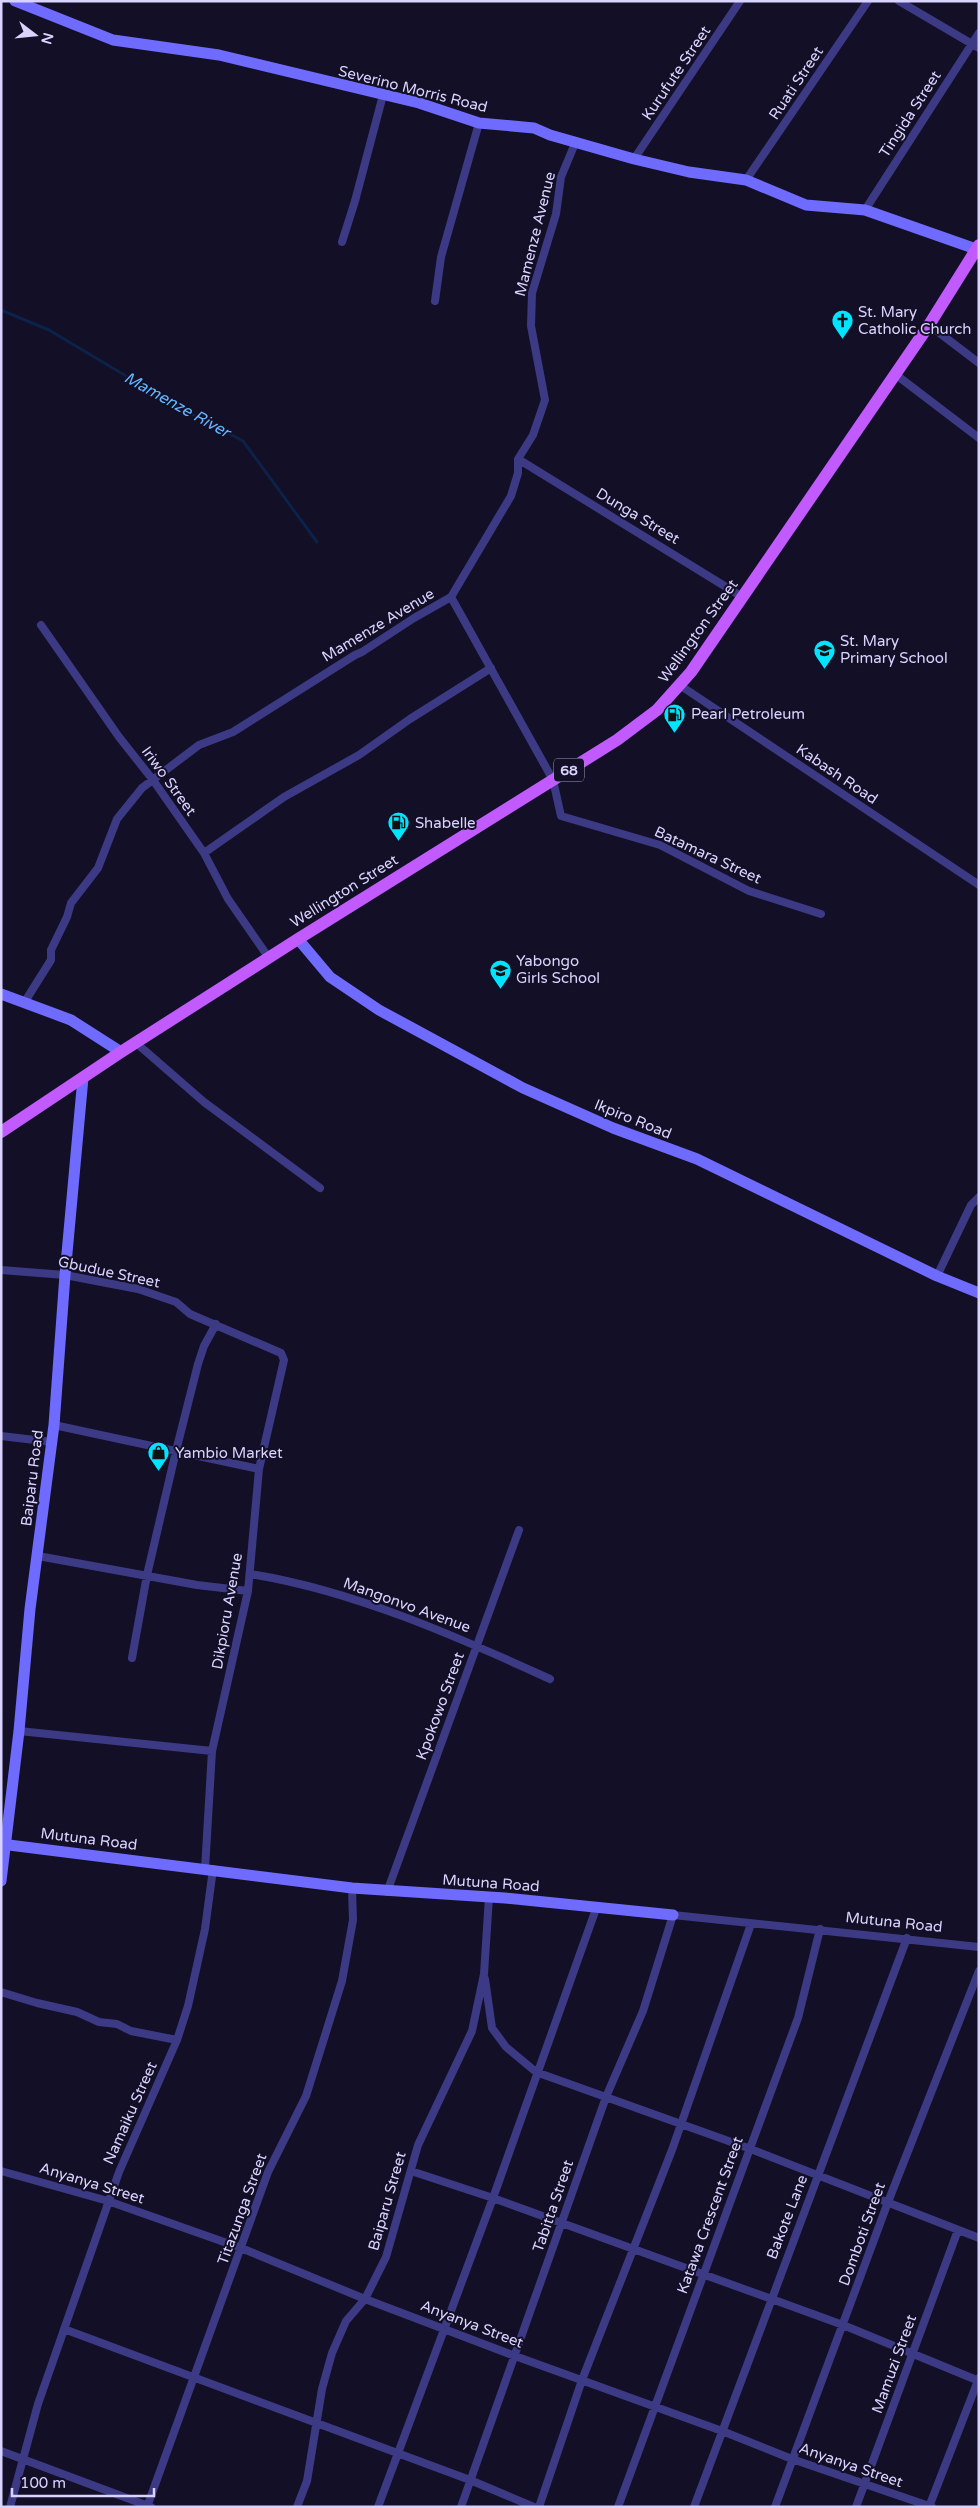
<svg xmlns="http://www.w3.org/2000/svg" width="980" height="2508" viewBox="0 0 980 2508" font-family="'Varela Round',sans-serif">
	<rect width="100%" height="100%" fill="#130f26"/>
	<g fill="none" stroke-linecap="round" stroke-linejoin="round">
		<path stroke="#0c2248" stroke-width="3" d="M 1,310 L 49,330 L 178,407 L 243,441 L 317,542"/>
		<path stroke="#3d3a85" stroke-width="8" d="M 899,1 L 979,48
			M 634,159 L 740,1
			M 746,180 L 868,1
			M 865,210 L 979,33
			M 342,242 L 355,201 L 383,95
			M 435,301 L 441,257 L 479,123
			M 929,325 L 979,363
			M 895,374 L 979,438
			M 518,459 L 744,598
			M 451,597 L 553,780 L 561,816 L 660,845 L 749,891 L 821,914
			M 41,625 L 119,737 L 153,780 L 204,853 L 228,899 L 269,958
			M 681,686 L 979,885
			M 204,853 L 284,797 L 359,755 L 410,719 L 491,668
			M 24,1003 L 51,960 L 51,950 L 67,917 L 71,903 L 98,868 L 117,819 L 142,788 L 199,745 L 233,732 L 355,655 L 362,652 L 414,618 L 451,597 L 511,496 L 518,473 L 518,459 L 533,435 L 545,400 L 531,326 L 532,293 L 556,214 L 561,177 L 576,141
			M 135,1042 L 204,1102 L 320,1188
			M 1,1270 L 65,1275 L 138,1289 L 176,1302 L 190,1314 L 281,1353 L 284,1360 L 259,1469 L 248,1591 L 212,1751 L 205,1869
			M 937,1276 L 971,1205 L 979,1197
			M 54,1425 L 259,1469
			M 1,1436 L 52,1442
			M 38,1556 L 197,1585 L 248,1591
			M 250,1574 C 352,1590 456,1636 550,1679
			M 132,1658 L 147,1575 L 176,1451 L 198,1364 L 204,1346 L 216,1324
			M 19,1731 L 212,1751
			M 387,1892 L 519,1530
			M 485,1979 L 492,2028 L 506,2047 L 536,2072 L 748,2148 L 979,2238
			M 1,1992 L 37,2003 L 77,2012 L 99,2022 L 117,2024 L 131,2031 L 177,2040
			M 1,2171 L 108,2201 L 241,2248 L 365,2299 L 515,2356 L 722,2431 L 792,2459 L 932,2507
			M 411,2171 L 493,2198 L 843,2325 L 979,2381
			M 64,2329 L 470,2480 L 534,2507
			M 1,2451 L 151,2507
			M 10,2507 L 38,2404 L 119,2172 L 177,2040 L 188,2006 L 205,1929 L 213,1869
			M 147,2507 L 268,2172 L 306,2096 L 342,1981 L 353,1920 L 352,1888
			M 297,2507 L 307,2481 L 322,2389 L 332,2353 L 346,2321 L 365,2299 L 386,2257 L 418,2145 L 472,2031 L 484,1974 L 489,1897
			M 378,2507 L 493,2198 L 597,1906
			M 461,2507 L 606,2097 L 643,2011 L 673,1915 L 979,1947
			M 539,2507 L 582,2380 L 672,2150 L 751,1924
			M 618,2507 L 798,2018 L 820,1929
			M 694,2507 L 907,1938
			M 775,2507 L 888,2202 L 979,1971
			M 856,2507 L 958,2230
			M 929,2507 L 979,2378"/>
		<path stroke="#6f6bff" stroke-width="11" d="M 15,1 L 113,40 L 219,55 L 419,103 L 479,123 L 534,128 L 550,135 L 634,159 L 689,172 L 746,180 L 806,205 L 865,210 L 976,249
			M 298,939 L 330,977 L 379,1010 L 523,1088 L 613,1128 L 697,1159 L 937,1276 L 979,1293
			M 1,994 L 71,1020 L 121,1052
			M 1,1844 L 352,1888 L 505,1898 L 673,1915
			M 1,1881 L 19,1731 L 30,1609 L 54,1425 L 65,1275 L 83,1078"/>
		<path stroke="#c25bff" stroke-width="12" d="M 1,1132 L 121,1052 L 298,939 L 617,740 L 657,710 L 691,672 L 929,325 L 979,245"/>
	</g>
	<defs>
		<symbol id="church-pin" viewBox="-11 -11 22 30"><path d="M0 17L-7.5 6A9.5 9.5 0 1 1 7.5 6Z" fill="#00e5ff" stroke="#130f26"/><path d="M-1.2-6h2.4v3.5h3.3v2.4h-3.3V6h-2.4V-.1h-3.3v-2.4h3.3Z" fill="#111"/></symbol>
		<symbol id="school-pin" viewBox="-11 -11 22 30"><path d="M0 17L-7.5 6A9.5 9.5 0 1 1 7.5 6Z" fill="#00e5ff" stroke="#130f26"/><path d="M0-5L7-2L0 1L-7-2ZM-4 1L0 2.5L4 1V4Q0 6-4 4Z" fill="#111"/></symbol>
		<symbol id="fuel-pin" viewBox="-11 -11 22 30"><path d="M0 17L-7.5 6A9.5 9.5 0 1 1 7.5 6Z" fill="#00e5ff" stroke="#130f26"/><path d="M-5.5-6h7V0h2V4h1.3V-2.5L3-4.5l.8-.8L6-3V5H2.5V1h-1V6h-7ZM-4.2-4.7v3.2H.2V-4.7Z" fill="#111"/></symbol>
		<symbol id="shop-pin" viewBox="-11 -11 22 30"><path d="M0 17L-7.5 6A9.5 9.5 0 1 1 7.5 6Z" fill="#00e5ff" stroke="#130f26"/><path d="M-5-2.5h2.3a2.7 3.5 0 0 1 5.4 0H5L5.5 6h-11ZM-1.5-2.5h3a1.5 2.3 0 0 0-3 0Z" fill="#111"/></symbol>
	</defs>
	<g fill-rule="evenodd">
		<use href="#church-pin" x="830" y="308" width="25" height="34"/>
		<use href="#school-pin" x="812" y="638" width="25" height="34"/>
		<use href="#fuel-pin" x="662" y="702" width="25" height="34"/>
		<use href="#fuel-pin" x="386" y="810" width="25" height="34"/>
		<use href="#school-pin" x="488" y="958" width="25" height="34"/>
		<use href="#shop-pin" x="146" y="1440" width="25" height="34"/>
	</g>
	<g text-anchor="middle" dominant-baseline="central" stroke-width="4" stroke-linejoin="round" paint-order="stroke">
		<rect fill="#130f26" stroke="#9e99be" stroke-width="1" x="554" y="758.5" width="30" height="23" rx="4"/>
		<g font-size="14" font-weight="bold" fill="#d9d4ff">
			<text x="569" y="770">68</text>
		</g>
		<g font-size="15" fill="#d9d4ff" stroke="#130f26">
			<text transform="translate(676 73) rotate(-56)">Kurufute Street</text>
			<text transform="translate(796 83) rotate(-56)">Ruati Street</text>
			<text transform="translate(413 89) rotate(14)">Severino Morris Road</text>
			<text transform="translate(910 114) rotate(-57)">Tingida Street</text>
			<text transform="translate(535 234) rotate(-76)">Mamenze Avenue</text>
			<text transform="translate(638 516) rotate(31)">Dunga Street</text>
			<text transform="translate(378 625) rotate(-31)">Mamenze Avenue</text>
			<text transform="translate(698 631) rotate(-54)">Wellington Street</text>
			<text transform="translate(837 774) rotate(34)">Kabash Road</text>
			<text transform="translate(169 781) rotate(54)">Iriwo Street</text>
			<text transform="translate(708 855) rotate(25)">Batamara Street</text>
			<text transform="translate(344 891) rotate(-32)">Wellington Street</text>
			<text transform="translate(633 1119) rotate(22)">Ikpiro Road</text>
			<text transform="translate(109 1272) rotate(12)">Gbudue Street</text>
			<text transform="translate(32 1478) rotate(-83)">Baiparu Road</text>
			<text transform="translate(407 1605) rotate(20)">Mangonvo Avenue</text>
			<text transform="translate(227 1611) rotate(-80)">Dikpioru Avenue</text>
			<text transform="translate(440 1706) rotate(-70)">Kpokowo Street</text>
			<text transform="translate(89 1839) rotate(7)">Mutuna Road</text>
			<text transform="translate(491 1883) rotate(4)">Mutuna Road</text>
			<text transform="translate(894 1922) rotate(6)">Mutuna Road</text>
			<text transform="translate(130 2113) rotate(-66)">Namaiku Street</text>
			<text transform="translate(92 2183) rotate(17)">Anyanya Street</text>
			<text transform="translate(387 2201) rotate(-74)">Baiparu Street</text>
			<text transform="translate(553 2206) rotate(-71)">Tabitta Street</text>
			<text transform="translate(242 2209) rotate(-70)">Titazunga Street</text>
			<text transform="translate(710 2215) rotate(-70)">Katawa Crescent Street</text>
			<text transform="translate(787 2217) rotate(-69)">Bakote Lane</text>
			<text transform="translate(862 2234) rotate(-70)">Domboti Street</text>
			<text transform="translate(472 2324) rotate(21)">Anyanya Street</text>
			<text transform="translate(894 2364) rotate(-70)">Mamuzi Street</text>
			<text transform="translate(851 2465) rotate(19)">Anyanya Street</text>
		</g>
		<g font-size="15" fill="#d9d4ff" stroke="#130f26" text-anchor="start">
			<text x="858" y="312">St. Mary<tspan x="858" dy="17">Catholic Church</tspan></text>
			<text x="840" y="641">St. Mary<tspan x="840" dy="17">Primary School</tspan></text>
			<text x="691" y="714">Pearl Petroleum</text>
			<text x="415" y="823">Shabelle</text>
			<text x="516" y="961">Yabongo<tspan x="516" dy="17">Girls School</tspan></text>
			<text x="175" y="1453">Yambio Market</text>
		</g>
		<g font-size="16" font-style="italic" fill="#62b6ff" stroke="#130f26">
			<text transform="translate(177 405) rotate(29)">Mamenze River</text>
		</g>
	</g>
	<rect width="980" height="2508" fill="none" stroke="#d9d4ff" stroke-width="5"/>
	<g transform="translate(35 35) rotate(106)" stroke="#130f26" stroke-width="4" paint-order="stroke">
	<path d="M0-4L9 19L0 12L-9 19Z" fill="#d9d4ff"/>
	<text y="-8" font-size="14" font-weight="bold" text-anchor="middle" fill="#d9d4ff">N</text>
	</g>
	<path d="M12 2488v8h142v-8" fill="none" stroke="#d9d4ff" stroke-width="2.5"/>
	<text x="20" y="2488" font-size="15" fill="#d9d4ff" stroke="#130f26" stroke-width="4" paint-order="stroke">100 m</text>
</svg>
